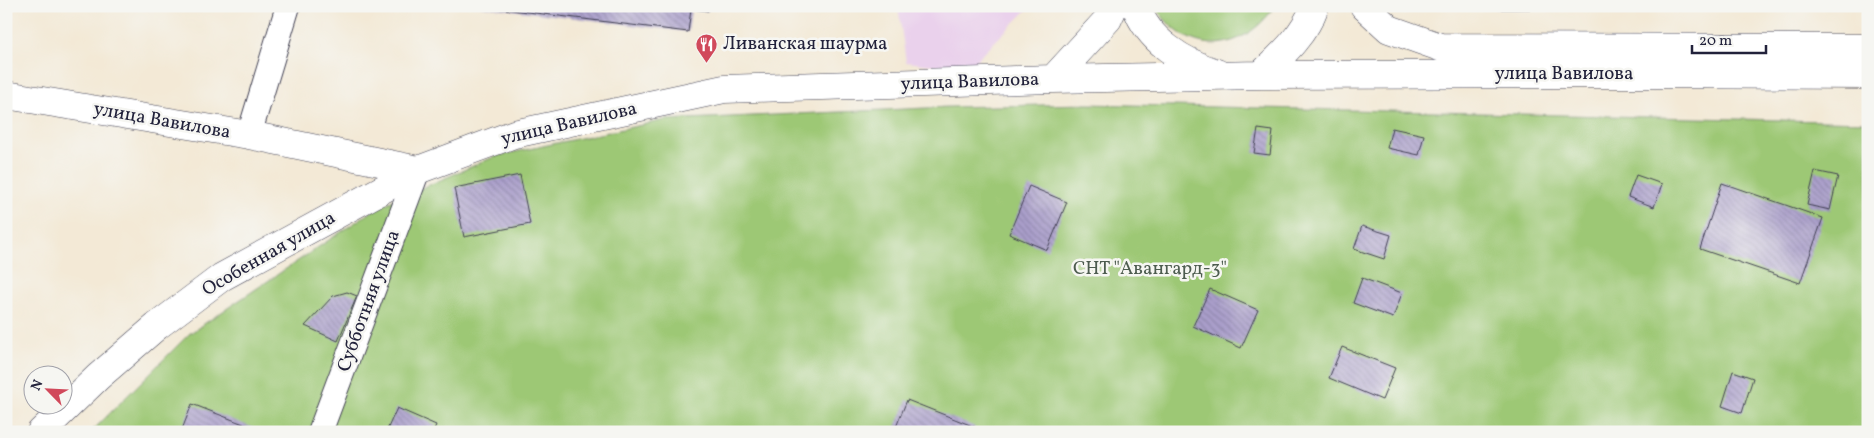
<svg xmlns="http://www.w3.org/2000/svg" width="1874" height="438" viewBox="0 0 1874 438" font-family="Vollkorn,serif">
	<defs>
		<pattern id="building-back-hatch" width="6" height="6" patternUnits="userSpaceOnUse" patternTransform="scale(1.25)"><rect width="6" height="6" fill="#aa9fcb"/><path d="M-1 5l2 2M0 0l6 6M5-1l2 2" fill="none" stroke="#8a81a6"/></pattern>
	</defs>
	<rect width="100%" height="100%" fill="#f6f6f2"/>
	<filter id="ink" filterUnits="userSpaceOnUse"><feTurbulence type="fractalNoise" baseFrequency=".02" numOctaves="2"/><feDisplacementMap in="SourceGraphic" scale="10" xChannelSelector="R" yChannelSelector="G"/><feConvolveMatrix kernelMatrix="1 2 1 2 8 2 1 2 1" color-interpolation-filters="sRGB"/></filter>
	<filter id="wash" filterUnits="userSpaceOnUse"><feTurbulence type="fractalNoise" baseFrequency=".0096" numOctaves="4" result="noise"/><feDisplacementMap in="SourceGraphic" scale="20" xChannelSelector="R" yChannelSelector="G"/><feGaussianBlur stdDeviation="1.12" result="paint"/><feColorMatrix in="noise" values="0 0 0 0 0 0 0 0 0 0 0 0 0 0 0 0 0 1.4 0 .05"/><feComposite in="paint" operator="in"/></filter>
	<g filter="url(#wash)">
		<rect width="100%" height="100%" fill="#f3e9d6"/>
		<path fill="#ead1ec" d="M 898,6 L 1031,6 L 967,69 L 906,62 Z"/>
		<path fill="#9dc875" stroke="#607558" d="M 1155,6 L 1275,6 C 1242,55 1187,58 1155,6 Z
			M 1087,104 L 1868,122 L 1868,432 L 91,432 L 189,334 L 378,207 L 496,156 L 665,120 L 948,107 Z"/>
		<g id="blocks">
			<path fill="url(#building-back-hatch)" d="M 479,6 L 709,6 L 708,11 L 691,9 L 688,32 Z
				M 1496,6 L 1534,6 L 1534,9 L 1495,9 Z
				M 1392,128 L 1424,135 L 1419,155 L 1387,148 Z
				M 1258,129 L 1273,131 L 1270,155 L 1254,153 Z
				M 1815,171 L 1838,176 L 1830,210 L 1807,205 Z
				M 520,175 L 530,224 L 464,237 L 454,188 Z
				M 1636,175 L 1662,184 L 1654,207 L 1628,197 Z
				M 1722,183 L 1823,218 L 1800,283 L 1700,249 Z
				M 1029,186 L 1067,202 L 1047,250 L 1009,234 Z
				M 1362,226 L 1391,235 L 1384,259 L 1354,249 Z
				M 1362,278 L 1402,293 L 1393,318 L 1353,303 Z
				M 1210,289 L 1258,310 L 1241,348 L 1193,326 Z
				M 347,292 L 357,296 L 338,341 L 305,326 L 333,296 Z
				M 1342,347 L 1395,368 L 1382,400 L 1329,378 Z
				M 1733,371 L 1753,378 L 1742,413 L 1722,406 Z
				M 907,400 L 975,427 L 973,432 L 894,432 Z
				M 192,404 L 264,432 L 181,432 Z
				M 397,408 L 436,425 L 433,432 L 386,432 Z"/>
		</g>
	</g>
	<g filter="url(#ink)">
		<use href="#blocks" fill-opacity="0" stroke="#414052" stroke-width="1"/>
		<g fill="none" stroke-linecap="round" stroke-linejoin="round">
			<defs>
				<path id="minor" d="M 249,135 L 288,6
					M 320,432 L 418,170"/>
				<path id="tertiary" d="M 6,95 L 249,135 L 418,170"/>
				<path id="primary" d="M 1136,6 C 1148,41 1183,62 1217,73
					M 1364,6 L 1389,29 L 1440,47 L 1868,48
					M 1261,75 C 1282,55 1305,34 1315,6
					M 1053,79 L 1108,19 L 1114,6
					M 41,432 L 98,377 L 157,326 L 222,277 L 418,170 L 514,134 L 724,89 L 1053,79 L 1261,75 L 1614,74 L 1868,75"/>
			</defs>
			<use href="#minor" stroke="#414052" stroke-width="26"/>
			<use href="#tertiary" stroke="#414052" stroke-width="29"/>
			<use href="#primary" stroke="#414052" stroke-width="29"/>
			<use href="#minor" stroke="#fff" stroke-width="24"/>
			<use href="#tertiary" stroke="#fff" stroke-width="28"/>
			<use href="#primary" stroke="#fff" stroke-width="28"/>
		</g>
	</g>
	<defs>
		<symbol id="restaurant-pin" viewBox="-11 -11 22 30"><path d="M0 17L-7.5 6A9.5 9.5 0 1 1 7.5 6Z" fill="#d1495b" stroke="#f6f6f2"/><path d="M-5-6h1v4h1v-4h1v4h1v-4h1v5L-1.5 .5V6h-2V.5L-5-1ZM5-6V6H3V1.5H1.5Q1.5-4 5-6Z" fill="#fff"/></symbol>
	</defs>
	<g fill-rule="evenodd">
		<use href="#restaurant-pin" x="694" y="32" width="25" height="34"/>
	</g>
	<g text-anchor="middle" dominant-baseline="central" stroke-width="5" stroke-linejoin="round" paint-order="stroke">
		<g font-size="19" fill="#22223b" stroke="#f6f6f2" text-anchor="start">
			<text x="723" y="44">Ливанская шаурма</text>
		</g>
		<g font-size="19" fill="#22223b" stroke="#f6f6f2">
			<text x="1564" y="74">улица Вавилова</text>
			<text transform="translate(970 82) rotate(-2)">улица Вавилова</text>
			<text transform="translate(162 121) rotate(10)">улица Вавилова</text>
			<text transform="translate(569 124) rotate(-13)">улица Вавилова</text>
			<text transform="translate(269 254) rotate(-30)">Особенная улица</text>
			<text transform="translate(369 301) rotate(-70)">Субботняя улица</text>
		</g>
		<g font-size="19" fill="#4d5c4f" stroke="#f6f6f2">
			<text x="1150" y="269">СНТ "Авангард-3"</text>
		</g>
	</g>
	<rect width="1874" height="438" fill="none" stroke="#f6f6f2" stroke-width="25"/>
	<g transform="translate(48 390) rotate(294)"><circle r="24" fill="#f6f6f2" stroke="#a1a1a9"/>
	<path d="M0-4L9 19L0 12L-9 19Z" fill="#d1495b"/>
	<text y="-8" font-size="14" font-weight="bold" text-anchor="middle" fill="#22223b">N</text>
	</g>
	<path d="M1692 45v8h74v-8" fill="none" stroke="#22223b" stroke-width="2.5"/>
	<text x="1699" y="45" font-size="15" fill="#22223b" stroke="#f6f6f2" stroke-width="4" paint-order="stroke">20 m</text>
</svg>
